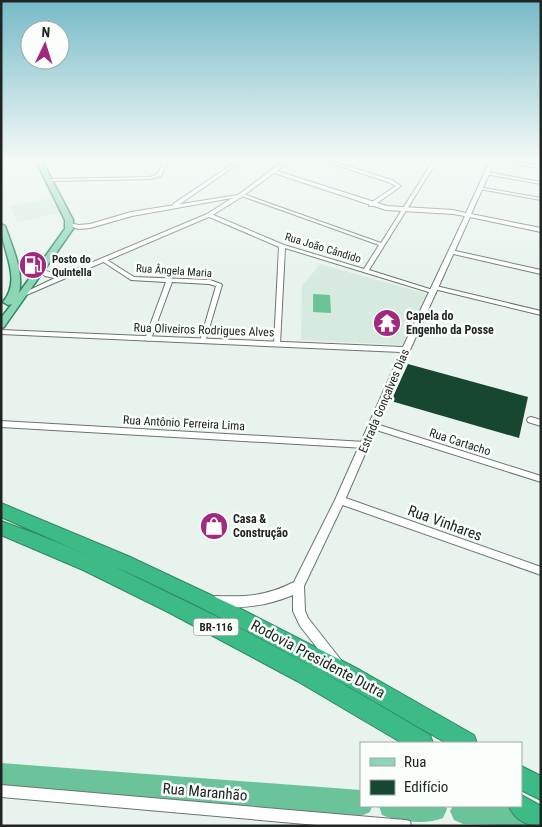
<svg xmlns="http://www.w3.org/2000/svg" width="542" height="827" viewBox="0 0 542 827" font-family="'Roboto Condensed',sans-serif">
	<rect width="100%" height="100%" fill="#e8f3ed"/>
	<path fill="#d7eadf" d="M 52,198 L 60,213 L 17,222 L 10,206 Z
		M 320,264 L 427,294 L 403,345 L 301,340 L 302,286 Z"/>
	<path fill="#6bc399" d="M 313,294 L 330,295 L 331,313 L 313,312 Z"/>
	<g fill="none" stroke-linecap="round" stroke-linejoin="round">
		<path fill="#6bc399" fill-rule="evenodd" d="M 1,763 L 361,790 L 361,806 L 372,806 L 370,812 L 361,816 L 1,787 Z
			M 521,802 L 534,803 L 541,806 L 541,826 L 463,824 L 454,820 L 450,811 L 453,806 L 521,806 Z
			M 379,806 L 445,806 L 447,809 L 443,818 C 427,825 398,822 382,815 Z"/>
	</g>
	<path fill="#174631" d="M 408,364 L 528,397 L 519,438 L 391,401 Z"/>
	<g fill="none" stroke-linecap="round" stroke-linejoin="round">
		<defs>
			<path id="minor" d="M 164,161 L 168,161 L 161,176 L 150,179 L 50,181 L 48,180 L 50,179 L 150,177 L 157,174 Z
				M 237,161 L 242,161 L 177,206 L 173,206 L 173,204 Z
				M 324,161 L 331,161 L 392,180 L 401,186 L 373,206 L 369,206 L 369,204 L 396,186 L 388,182 Z
				M 433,161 L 437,161 L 369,270 L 436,291 L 436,293 L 432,293 L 285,248 L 280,344 L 277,346 L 275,345 L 274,344 L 279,247 L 207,216 L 207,214 L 211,214 L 284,245 L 364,269 L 379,245 L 239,195 L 243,194 L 381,243 Z
				M 498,161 L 511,161 L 541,166 L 541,168 Z
				M 487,172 L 541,182 L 541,184 L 485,174 L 485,172 Z
				M 478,187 L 541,198 L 541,200 L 480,189 L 478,188 Z
				M 451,250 L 541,270 L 541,274 L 449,253 L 449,251 Z
				M 104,258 L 134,277 L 210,280 L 221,284 L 222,285 L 205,342 L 201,342 L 200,341 L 216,286 L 209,284 L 172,282 L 151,339 L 148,341 L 145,339 L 166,282 L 131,280 L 102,261 L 101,260 Z
				M 436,286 L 541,311 L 541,315 L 434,289 L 433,288 Z
				M 531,417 L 541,420 L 541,426 L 528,422 L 527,420 L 528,418 Z
				M 1,421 L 365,442 L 368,443 L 369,445 L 368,447 L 365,448 L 1,427 Z
				M 373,423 L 541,476 L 541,482 L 370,428 L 369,426 L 370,424 Z
				M 340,496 L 541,567 L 541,575 L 337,503 L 336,500 L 337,497 Z
				M 1,785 L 405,820 L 410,821 L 411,826 L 328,826 L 1,797 Z"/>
			<path id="tertiary" d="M 283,161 L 288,161 L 277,171 L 387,206 L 453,210 L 466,213 L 490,161 L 495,161 L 471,214 L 541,228 L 541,232 L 470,217 L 410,350 L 345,500 L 304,586 L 305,611 L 308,618 L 341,660 L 343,664 L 341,668 L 337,670 L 333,668 L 300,626 L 293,611 L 293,595 C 267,606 244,608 216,608 L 212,606 L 210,602 L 212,598 L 216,596 C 246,597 267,596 294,582 L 335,500 L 401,352 L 1,334 L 1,330 L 403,347 L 465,216 L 453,214 L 386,210 L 274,173 L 243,196 L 211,216 L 24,296 L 22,297 L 19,295 L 55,278 L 45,276 L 38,272 L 38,270 C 42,269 56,274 62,275 L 207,214 L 232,198 L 132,216 L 90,228 L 78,229 L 68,225 L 68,223 L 79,225 L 90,224 L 131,212 L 238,195 Z"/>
			<path id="primary" d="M 36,161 L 42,161 L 73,220 L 73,229 L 4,327 L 1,328 L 1,318 L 12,304 L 8,305 L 3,302 C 23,278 1,251 1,224 L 5,226 C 12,247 24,271 19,293 L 65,229 L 65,220 Z"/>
			<path id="motorway" d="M 1,503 L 128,556 L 245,611 L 360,670 L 474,735 L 477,743 L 446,743 L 346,685 L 232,624 L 115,567 L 1,517 Z
				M 1,521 C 150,574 294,654 430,735 L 433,743 L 402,743 L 297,681 L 168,612 L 83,570 L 1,535 Z
				M 521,766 L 541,776 L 541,800 L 521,790 Z
				M 521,795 L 541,806 L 541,826 C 527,826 514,820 509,806 L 521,806 Z"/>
		</defs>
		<use href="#minor" stroke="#6b756f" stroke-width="2"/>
		<use href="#tertiary" stroke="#6b756f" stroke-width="2"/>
		<use href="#primary" stroke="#328663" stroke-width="3"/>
		<use href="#motorway" stroke="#328663" stroke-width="2"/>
		<use href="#minor" fill="#fff" fill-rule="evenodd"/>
		<use href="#tertiary" fill="#fff" fill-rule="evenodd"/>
		<use href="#primary" fill="#8ad6b6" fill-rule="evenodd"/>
		<use href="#motorway" fill="#3cbb86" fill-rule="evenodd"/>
	</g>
	<linearGradient id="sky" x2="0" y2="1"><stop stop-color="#76bac8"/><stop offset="0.58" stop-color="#f5faf7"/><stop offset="1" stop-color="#f5faf7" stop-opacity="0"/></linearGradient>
	<rect width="542" height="277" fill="url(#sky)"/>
	<defs>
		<symbol id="fuel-disc" viewBox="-11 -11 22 22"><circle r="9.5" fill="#a22980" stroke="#fafffc"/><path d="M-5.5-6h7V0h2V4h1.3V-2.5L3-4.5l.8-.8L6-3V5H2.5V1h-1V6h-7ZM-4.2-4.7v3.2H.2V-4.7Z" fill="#fff"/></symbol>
		<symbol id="temple-disc" viewBox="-11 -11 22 22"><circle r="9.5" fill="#a22980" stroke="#fafffc"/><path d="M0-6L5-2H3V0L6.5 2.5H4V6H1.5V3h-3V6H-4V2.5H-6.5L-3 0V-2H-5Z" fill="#fff"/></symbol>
		<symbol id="shop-disc" viewBox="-11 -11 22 22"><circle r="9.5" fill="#a22980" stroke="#fafffc"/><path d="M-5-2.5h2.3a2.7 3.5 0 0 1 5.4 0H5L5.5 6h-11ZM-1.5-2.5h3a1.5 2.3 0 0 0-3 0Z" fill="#fff"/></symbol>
	</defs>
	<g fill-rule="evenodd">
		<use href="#fuel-disc" x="17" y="249" width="32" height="32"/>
		<use href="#temple-disc" x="371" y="307" width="32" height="32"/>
		<use href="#shop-disc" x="198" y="510" width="32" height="32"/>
	</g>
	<g text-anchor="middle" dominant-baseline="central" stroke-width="5" stroke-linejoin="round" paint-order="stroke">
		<g font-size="11" fill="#202422" stroke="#fafffc">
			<text transform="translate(323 248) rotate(17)">Rua João Cândido</text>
			<text transform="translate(174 271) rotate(4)">Rua Ângela Maria</text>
		</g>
		<g font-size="11" font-weight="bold" fill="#202422" stroke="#fafffc" text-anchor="start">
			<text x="52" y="259">Posto do<tspan x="52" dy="13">Quintella</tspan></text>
		</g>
		<rect fill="#fafffc" stroke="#616663" stroke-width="1" x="193.5" y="618.5" width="45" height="17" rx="4"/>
		<g font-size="11" font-weight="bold" fill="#202422">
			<text x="216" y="627">BR-116</text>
		</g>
		<g font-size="12" font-weight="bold" fill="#202422" stroke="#fafffc" text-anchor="start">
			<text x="406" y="316">Capela do<tspan x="406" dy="14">Engenho da Posse</tspan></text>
			<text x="233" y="519">Casa &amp;<tspan x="233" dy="14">Construção</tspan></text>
		</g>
		<g font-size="12" fill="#202422" stroke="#fafffc">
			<text transform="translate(204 330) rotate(2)">Rua Oliveiros Rodrigues Alves</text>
			<text transform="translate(384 401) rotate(-67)">Estrada Gonçalves Dias</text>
			<text transform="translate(184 423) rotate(3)">Rua Antônio Ferreira Lima</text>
			<text transform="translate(460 442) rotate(18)">Rua Cartacho</text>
		</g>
		<g font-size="15" fill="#202422" stroke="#fafffc">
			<text transform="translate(445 523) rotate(20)">Rua Vinhares</text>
			<text transform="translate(318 659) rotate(28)">Rodovia Presidente Dutra</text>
			<text transform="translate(205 792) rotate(5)">Rua Maranhão</text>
		</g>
	</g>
	<rect width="542" height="827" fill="none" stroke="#202422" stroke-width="5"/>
	<rect x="360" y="742" width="162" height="65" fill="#fafffc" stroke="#a3a7a5"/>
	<rect x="370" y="758" width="25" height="8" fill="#8ad6b6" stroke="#a3a7a5"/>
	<text x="404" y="767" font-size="15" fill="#202422">Rua</text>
	<rect x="370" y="780" width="25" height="15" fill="#174631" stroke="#a3a7a5"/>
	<text x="404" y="792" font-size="15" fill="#202422">Edifício</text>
	<g transform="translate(45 45) rotate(4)"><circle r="24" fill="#fafffc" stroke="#a3a7a5"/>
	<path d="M0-4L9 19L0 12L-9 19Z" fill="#a22980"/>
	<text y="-8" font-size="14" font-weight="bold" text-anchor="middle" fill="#202422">N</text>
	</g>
</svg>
